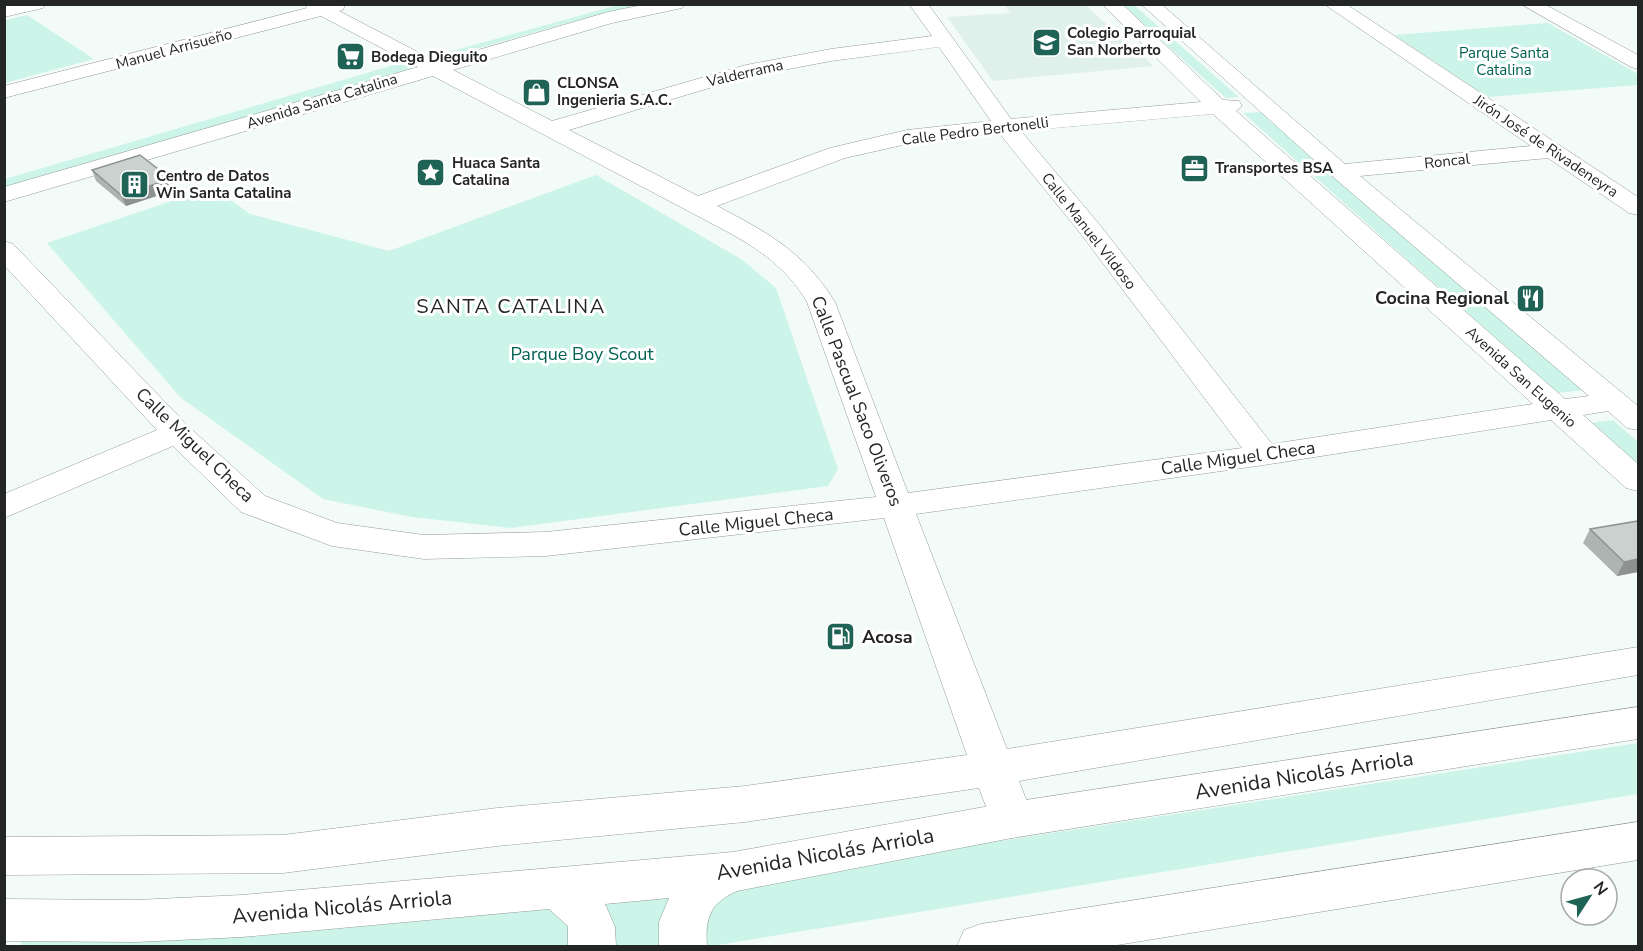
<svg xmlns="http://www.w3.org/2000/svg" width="1643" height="951" viewBox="0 0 1643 951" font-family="'Nunito Sans',sans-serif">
	<rect width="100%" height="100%" fill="#f3fbf9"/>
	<path fill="#e0f1ec" d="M 1004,5 L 1085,5 L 1154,66 L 993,81 L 947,17 L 1010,13 Z"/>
	<path fill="#ccf4e9" d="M 618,5 L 653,5 L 578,20 L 447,57 L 441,54 Z
		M 1122,5 L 1134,5 L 1239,97 L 1226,98 Z
		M 27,15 L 94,59 L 5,83 L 5,20 Z
		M 1548,23 L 1638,74 L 1638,85 L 1488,97 L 1394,35 Z
		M 401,63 L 413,68 L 5,190 L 5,179 Z
		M 1265,112 L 1586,390 L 1557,393 L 1243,113 Z
		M 596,175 L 741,259 L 776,288 L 838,469 L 828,486 L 511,528 L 412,517 L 323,499 L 181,398 L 47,243 L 213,187 L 250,214 L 389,251 Z
		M 1613,420 L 1638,442 L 1638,467 L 1590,423 Z
		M 1638,743 L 1638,794 L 712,946 L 22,946 L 19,937 L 427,921 L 583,905 Z"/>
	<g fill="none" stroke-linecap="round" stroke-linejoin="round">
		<defs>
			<path id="minor" d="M 12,4 L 46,4 L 43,8 L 4,17 L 4,6 Z
				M 303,4 L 345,4 L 343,10 L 339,11 L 437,62 L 608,12 L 647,4 L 685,4 L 682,8 L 612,23 L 453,70 L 552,121 L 746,65 L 831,49 L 932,36 L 909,4 L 928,4 L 1011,119 L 1201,102 L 1102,4 L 1122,4 L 1223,100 L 1239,101 L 1242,106 L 1236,111 L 1565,399 L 1589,396 L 1332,176 L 1141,4 L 1161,4 L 1345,164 L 1531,146 L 1324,4 L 1346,4 L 1638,197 L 1638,215 L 1629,213 L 1548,158 L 1360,176 L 1638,406 L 1638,430 L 1627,428 L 1608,411 L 1583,415 L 1638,464 L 1638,491 L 1626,488 L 1551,420 L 1264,465 L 916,514 L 1007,749 L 1638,647 L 1638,675 L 1019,781 L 1034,820 L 1028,833 L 1012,838 L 996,833 L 979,788 L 745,822 L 497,846 L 283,873 L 4,875 L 4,837 L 283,835 L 497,808 L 745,786 L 967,755 L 884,518 L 546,556 L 424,559 L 332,546 L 241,512 L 173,446 L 4,518 L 4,494 L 157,430 L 4,265 L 4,241 L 13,244 L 188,426 L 265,496 L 337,523 L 424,535 L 546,532 L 876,497 L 807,302 C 788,269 759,249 726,231 L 433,76 L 4,202 L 4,187 L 418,67 L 321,16 L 4,98 L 4,86 L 307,8 ZM 939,47 L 991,121 L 907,130 L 830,148 L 698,196 L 569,130 L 746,77 L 831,61 ZM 1213,114 L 1533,404 L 1272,444 L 1099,224 L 1021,131 ZM 999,133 L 1081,234 L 1242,448 L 908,493 L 835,302 C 804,252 767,232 717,206 L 845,158 L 907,144 Z
				M 1521,4 L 1544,4 L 1638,55 L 1638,69 L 1631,67 Z"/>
			<path id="major" d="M 1638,707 L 1638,739 L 1012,838 L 737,891 C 710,903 705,918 707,946 L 659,946 L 659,922 L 669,898 L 605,904 L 615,927 L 616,946 L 568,946 L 568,926 L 549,909 L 242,937 L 136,942 L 4,941 L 4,899 L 136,900 L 242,895 L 733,852 L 1012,802 Z
				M 1638,822 L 1638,860 L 1111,946 L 957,946 L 964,930 L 981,924 Z"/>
		</defs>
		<use href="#minor" stroke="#939a98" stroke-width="1"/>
		<use href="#major" stroke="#939a98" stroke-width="1"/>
		<use href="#minor" fill="#fff" fill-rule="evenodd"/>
		<use href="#major" fill="#fff" fill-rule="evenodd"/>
	</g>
	<path fill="#aeb4b2" d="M 92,170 L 175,190 L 126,206 L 96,181 Z
		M 1590,529 L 1638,572 L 1617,576 L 1583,543 Z"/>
	<path fill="#8d9291" d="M 171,179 L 175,190 L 126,206 L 121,195 Z
		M 1638,559 L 1638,572 L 1617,576 L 1624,562 Z"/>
	<path fill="#cad1cf" stroke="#8d9291" stroke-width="1.5" d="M 140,155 L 171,179 L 121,195 L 92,170 Z
		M 1638,521 L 1638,559 L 1624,562 L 1590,529 Z"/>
	<defs>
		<symbol id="school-square" viewBox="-11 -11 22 22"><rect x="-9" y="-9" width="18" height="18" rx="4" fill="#1e6355" stroke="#fff"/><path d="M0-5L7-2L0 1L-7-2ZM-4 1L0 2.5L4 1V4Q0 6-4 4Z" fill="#fff"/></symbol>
		<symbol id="supermarket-square" viewBox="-11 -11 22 22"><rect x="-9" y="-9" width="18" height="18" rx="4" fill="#1e6355" stroke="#fff"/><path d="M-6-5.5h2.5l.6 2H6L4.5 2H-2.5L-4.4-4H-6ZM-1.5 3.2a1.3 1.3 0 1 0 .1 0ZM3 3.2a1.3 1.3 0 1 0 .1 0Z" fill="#fff"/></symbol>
		<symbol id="shop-square" viewBox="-11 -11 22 22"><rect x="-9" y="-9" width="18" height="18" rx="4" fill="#1e6355" stroke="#fff"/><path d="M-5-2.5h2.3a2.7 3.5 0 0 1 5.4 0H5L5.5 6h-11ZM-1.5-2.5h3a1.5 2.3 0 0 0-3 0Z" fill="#fff"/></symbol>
		<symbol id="office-square" viewBox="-11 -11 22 22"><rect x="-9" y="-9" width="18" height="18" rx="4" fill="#1e6355" stroke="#fff"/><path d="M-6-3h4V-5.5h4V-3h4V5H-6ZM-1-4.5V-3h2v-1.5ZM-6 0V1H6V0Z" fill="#fff"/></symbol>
		<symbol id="sight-square" viewBox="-11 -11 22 22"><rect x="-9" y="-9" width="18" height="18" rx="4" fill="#1e6355" stroke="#fff"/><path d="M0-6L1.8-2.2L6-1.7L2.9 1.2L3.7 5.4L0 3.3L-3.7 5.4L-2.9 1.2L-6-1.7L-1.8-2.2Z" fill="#fff"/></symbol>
		<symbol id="building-square" viewBox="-11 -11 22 22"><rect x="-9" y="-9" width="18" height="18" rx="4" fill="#1e6355" stroke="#fff"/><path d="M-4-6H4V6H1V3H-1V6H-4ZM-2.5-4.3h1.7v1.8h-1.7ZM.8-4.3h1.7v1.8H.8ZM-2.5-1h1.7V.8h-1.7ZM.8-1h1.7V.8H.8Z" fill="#fff"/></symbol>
		<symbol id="restaurant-square" viewBox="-11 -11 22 22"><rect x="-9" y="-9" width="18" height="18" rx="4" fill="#1e6355" stroke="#fff"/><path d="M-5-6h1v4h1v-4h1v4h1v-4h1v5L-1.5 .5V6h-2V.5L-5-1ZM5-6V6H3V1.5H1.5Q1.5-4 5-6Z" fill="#fff"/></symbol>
		<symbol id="fuel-square" viewBox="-11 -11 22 22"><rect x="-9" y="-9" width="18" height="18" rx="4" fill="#1e6355" stroke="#fff"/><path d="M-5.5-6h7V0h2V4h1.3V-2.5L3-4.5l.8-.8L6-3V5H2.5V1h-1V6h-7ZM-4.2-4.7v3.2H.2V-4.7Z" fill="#fff"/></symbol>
	</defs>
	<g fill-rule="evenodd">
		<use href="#school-square" x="1030" y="26" width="33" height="33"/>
		<use href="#supermarket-square" x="334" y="40" width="33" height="33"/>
		<use href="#shop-square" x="520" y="76" width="33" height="33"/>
		<use href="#office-square" x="1178" y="152" width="33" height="33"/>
		<use href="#sight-square" x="414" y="156" width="33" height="33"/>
		<use href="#building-square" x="118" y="168" width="33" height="33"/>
		<use href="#restaurant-square" x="1514" y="282" width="33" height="33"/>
		<use href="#fuel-square" x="824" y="620" width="33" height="33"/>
	</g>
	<g text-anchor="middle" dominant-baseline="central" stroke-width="6" stroke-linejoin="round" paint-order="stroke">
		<g font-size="15" font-weight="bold" fill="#232625" stroke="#fff" text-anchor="start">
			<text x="1067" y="33">Colegio Parroquial<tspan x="1067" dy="17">San Norberto</tspan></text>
			<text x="371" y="57">Bodega Dieguito</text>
			<text x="557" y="83">CLONSA<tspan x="557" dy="17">Ingenieria S.A.C.</tspan></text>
			<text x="452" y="163">Huaca Santa<tspan x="452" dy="17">Catalina</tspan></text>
			<text x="1215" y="168">Transportes BSA</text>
			<text x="156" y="176">Centro de Datos<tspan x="156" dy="17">Win Santa Catalina</tspan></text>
		</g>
		<g font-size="15" fill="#232625" stroke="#fff">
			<text transform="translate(174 49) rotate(-15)">Manuel Arrisueño</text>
			<text transform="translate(745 73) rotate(-13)">Valderrama</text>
			<text transform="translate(322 101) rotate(-17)">Avenida Santa Catalina</text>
			<text transform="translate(975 131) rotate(-7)">Calle Pedro Bertonelli</text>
			<text transform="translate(1546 146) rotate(34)">Jirón José de Rivadeneyra</text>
			<text transform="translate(1447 161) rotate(-6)">Roncal</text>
			<text transform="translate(1089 231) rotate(52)">Calle Manuel Vildoso</text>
			<text transform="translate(1521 377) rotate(42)">Avenida San Eugenio</text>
		</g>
		<g font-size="15" fill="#006252" stroke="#fff">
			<text x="1504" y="53">Parque Santa<tspan x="1504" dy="17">Catalina</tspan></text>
		</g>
		<g font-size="18" font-weight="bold" fill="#232625" stroke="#fff" text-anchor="end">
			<text x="1509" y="298">Cocina Regional</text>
			<text x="862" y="637" text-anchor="start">Acosa</text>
		</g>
		<g font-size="18" fill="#006252" stroke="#fff">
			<text x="582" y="354">Parque Boy Scout</text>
		</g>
		<g font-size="18" fill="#232625" stroke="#fff">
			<text transform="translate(857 401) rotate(69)">Calle Pascual Saco Oliveros</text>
			<text transform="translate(195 445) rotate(44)">Calle Miguel Checa</text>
			<text transform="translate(1238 458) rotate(-8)">Calle Miguel Checa</text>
			<text transform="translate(756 522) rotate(-6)">Calle Miguel Checa</text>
		</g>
		<g font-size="20" letter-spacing="1.5" fill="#232625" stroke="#fff">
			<text x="511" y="306">SANTA CATALINA</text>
		</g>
		<g font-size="21" fill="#232625" stroke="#fff">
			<text transform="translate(1304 775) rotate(-9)">Avenida Nicolás Arriola</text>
			<text transform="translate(825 854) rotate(-10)">Avenida Nicolás Arriola</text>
			<text transform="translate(342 907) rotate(-5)">Avenida Nicolás Arriola</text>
		</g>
	</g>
	<rect width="1643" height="951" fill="none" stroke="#232625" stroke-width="12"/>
	<g transform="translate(1589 897) rotate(54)"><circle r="28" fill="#ffffff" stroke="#a7a8a8" stroke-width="1.5"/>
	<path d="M0-4.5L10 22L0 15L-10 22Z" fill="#1e6355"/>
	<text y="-9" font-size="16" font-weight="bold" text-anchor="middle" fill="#232625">N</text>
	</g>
</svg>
